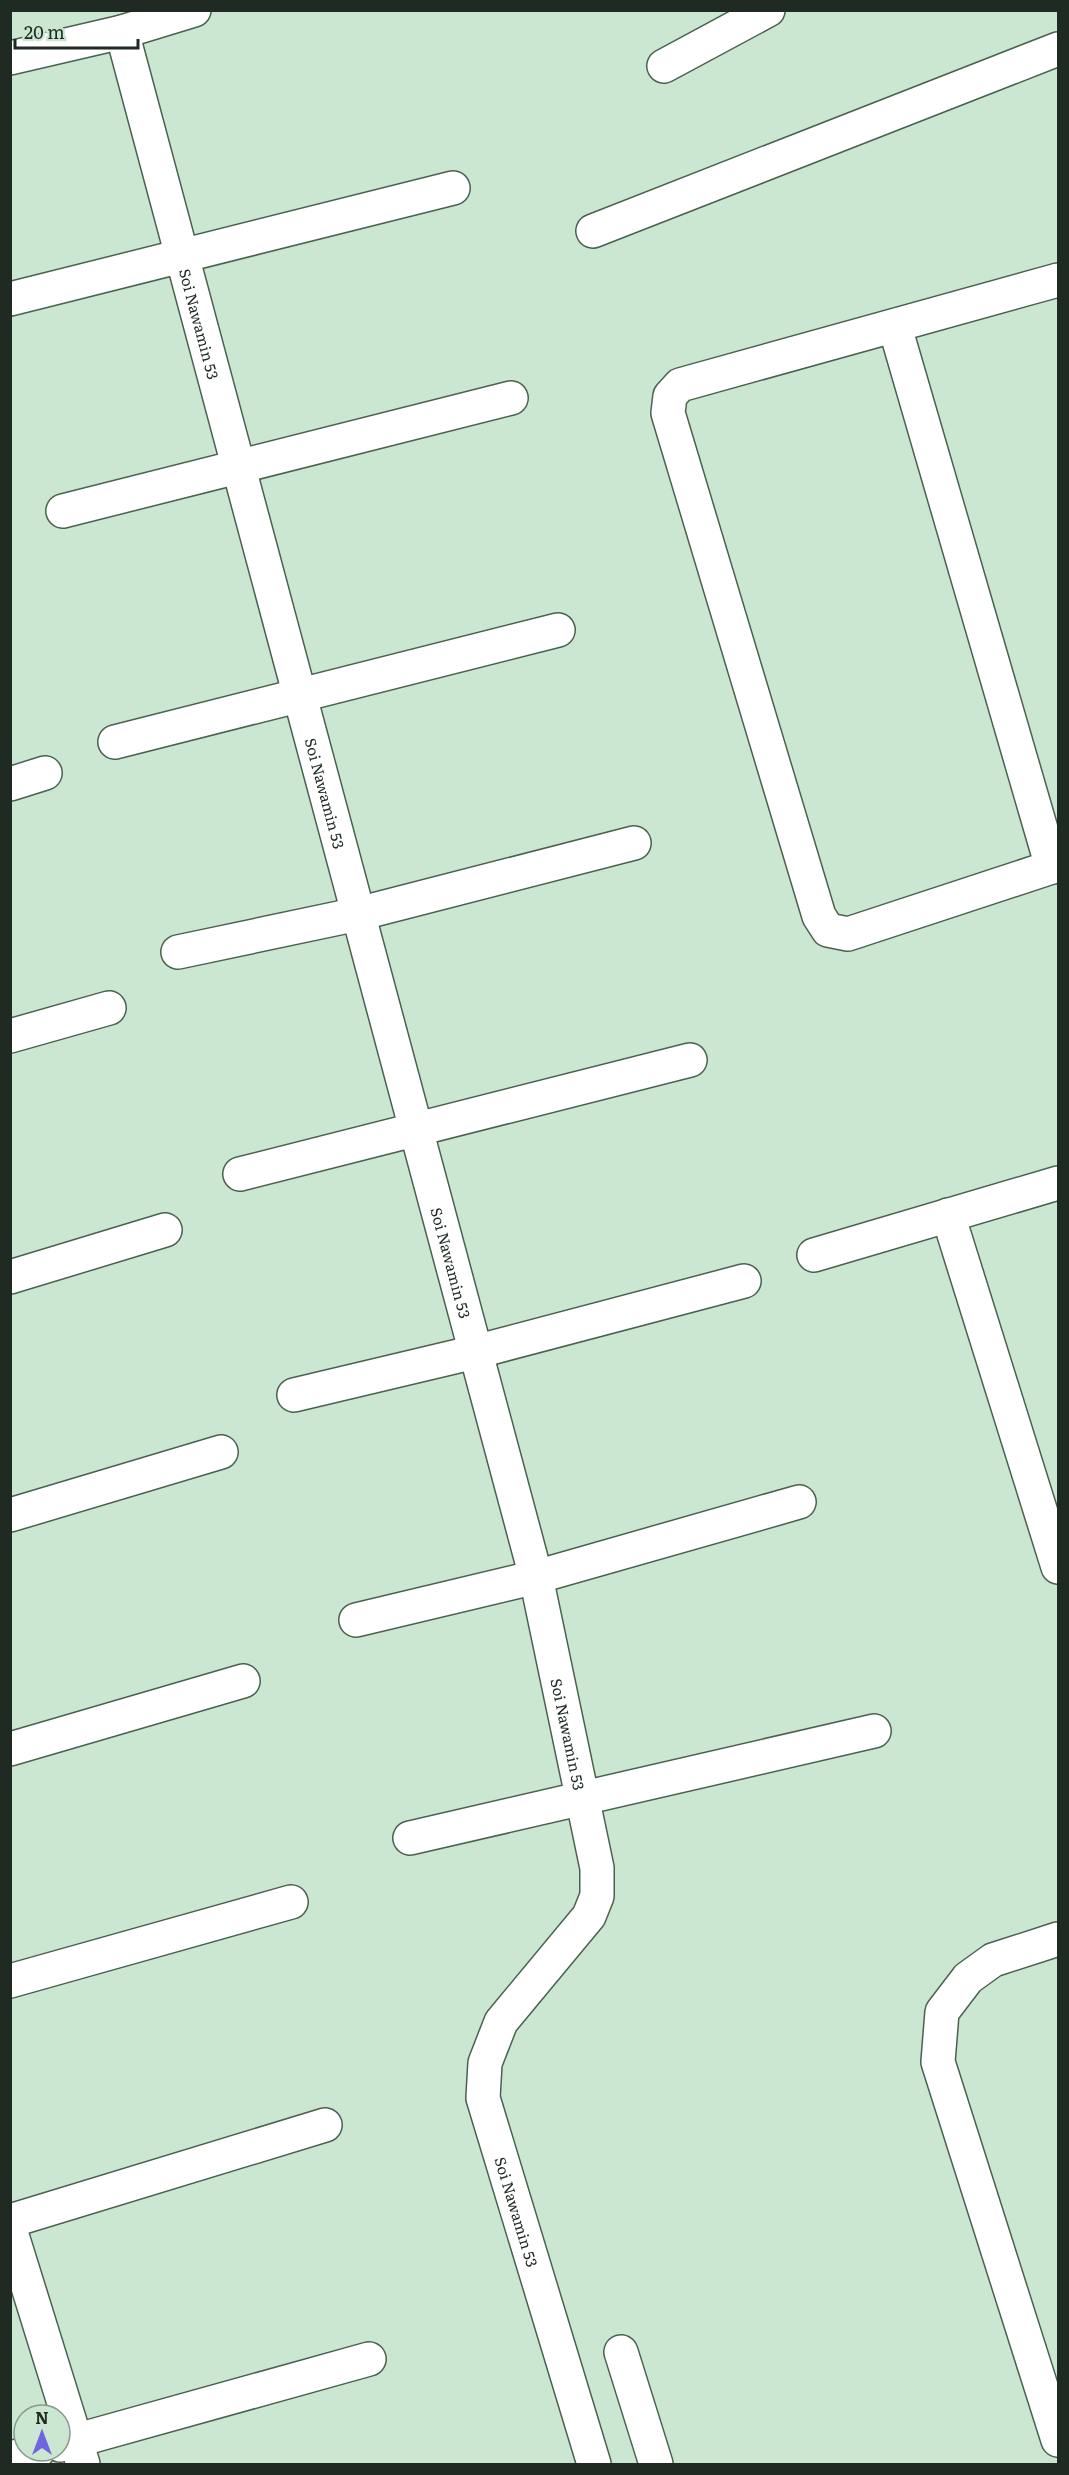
<svg xmlns="http://www.w3.org/2000/svg" width="1069" height="2475" viewBox="0 0 1069 2475" font-family="Literata,serif">
	<rect width="100%" height="100%" fill="#cbe7d2"/>
	<g fill="none" stroke-linecap="round" stroke-linejoin="round">
		<defs>
			<g id="minor">
				<path id="s1" d="M 122,32 L 536,1577 L 597,1868 L 597,1896 L 589,1916 L 501,2022 L 485,2063 L 483,2098 L 594,2464"/>
				<path d="M 10,58 L 122,32 L 194,10"/>
				<path d="M 664,66 L 768,10"/>
				<path d="M 593,231 L 1058,49"/>
				<path d="M 1058,280 L 680,385 L 670,396 L 668,413 L 819,916 L 828,930 L 848,934 L 1058,865"/>
				<path d="M 10,299 L 453,188"/>
				<path d="M 895,327 L 1052,867"/>
				<path d="M 63,511 L 511,398"/>
				<path d="M 115,742 L 558,630"/>
				<path d="M 10,784 L 45,773"/>
				<path d="M 178,952 L 358,914 L 634,843"/>
				<path d="M 10,1036 L 109,1008"/>
				<path d="M 240,1174 L 690,1060"/>
				<path d="M 948,1215 L 1058,1567"/>
				<path d="M 814,1255 L 1058,1183"/>
				<path d="M 10,1277 L 165,1230"/>
				<path d="M 294,1395 L 475,1352 L 744,1281"/>
				<path d="M 10,1515 L 221,1452"/>
				<path d="M 356,1620 L 536,1577 L 799,1502"/>
				<path d="M 10,1749 L 243,1681"/>
				<path d="M 410,1838 L 874,1731"/>
				<path d="M 1058,1939 L 993,1960 L 968,1978 L 942,2012 L 938,2062 L 1058,2440"/>
				<path d="M 10,1981 L 291,1902"/>
				<path d="M 10,2221 L 325,2125"/>
				<path d="M 10,2229 L 83,2464"/>
				<path d="M 621,2352 L 656,2464"/>
				<path d="M 60,2445 L 369,2359"/>
				<path d="M 10,2458 L 38,2451"/>
			</g>
		</defs>
		<use href="#minor" stroke="#496250" stroke-width="36"/>
		<use href="#minor" stroke="#fff" stroke-width="33"/>
	</g>
	<g text-anchor="middle" dominant-baseline="central" stroke-width="4.5" stroke-linejoin="round" paint-order="stroke">
		<g font-size="15" fill="#1f2a22" stroke="#cbe7d2">
			<text stroke="none"><textPath href="#s1" startOffset="302">Soi Nawamin 53</textPath></text>
			<text stroke="none"><textPath href="#s1" startOffset="788">Soi Nawamin 53</textPath></text>
			<text stroke="none"><textPath href="#s1" startOffset="1274">Soi Nawamin 53</textPath></text>
			<text stroke="none"><textPath href="#s1" startOffset="1760">Soi Nawamin 53</textPath></text>
			<text stroke="none"><textPath href="#s1" startOffset="2282">Soi Nawamin 53</textPath></text>
		</g>
	</g>
	<rect width="1069" height="2475" fill="none" stroke="#1f2a22" stroke-width="24"/>
	<g transform="translate(42 2433)"><circle r="28" fill="#cbe7d2" stroke="#869b8c" stroke-width="1.5"/>
	<path d="M0-4.5L10 22L0 15L-10 22Z" fill="#7064df"/>
	<text y="-9" font-size="16" font-weight="bold" text-anchor="middle" fill="#1f2a22">N</text>
	</g>
	<path d="M15 39v9h123v-9" fill="none" stroke="#1f2a22" stroke-width="3"/>
	<text x="24" y="39" font-size="18" fill="#1f2a22" stroke="#cbe7d2" stroke-width="4.5" paint-order="stroke">20 m</text>
</svg>
